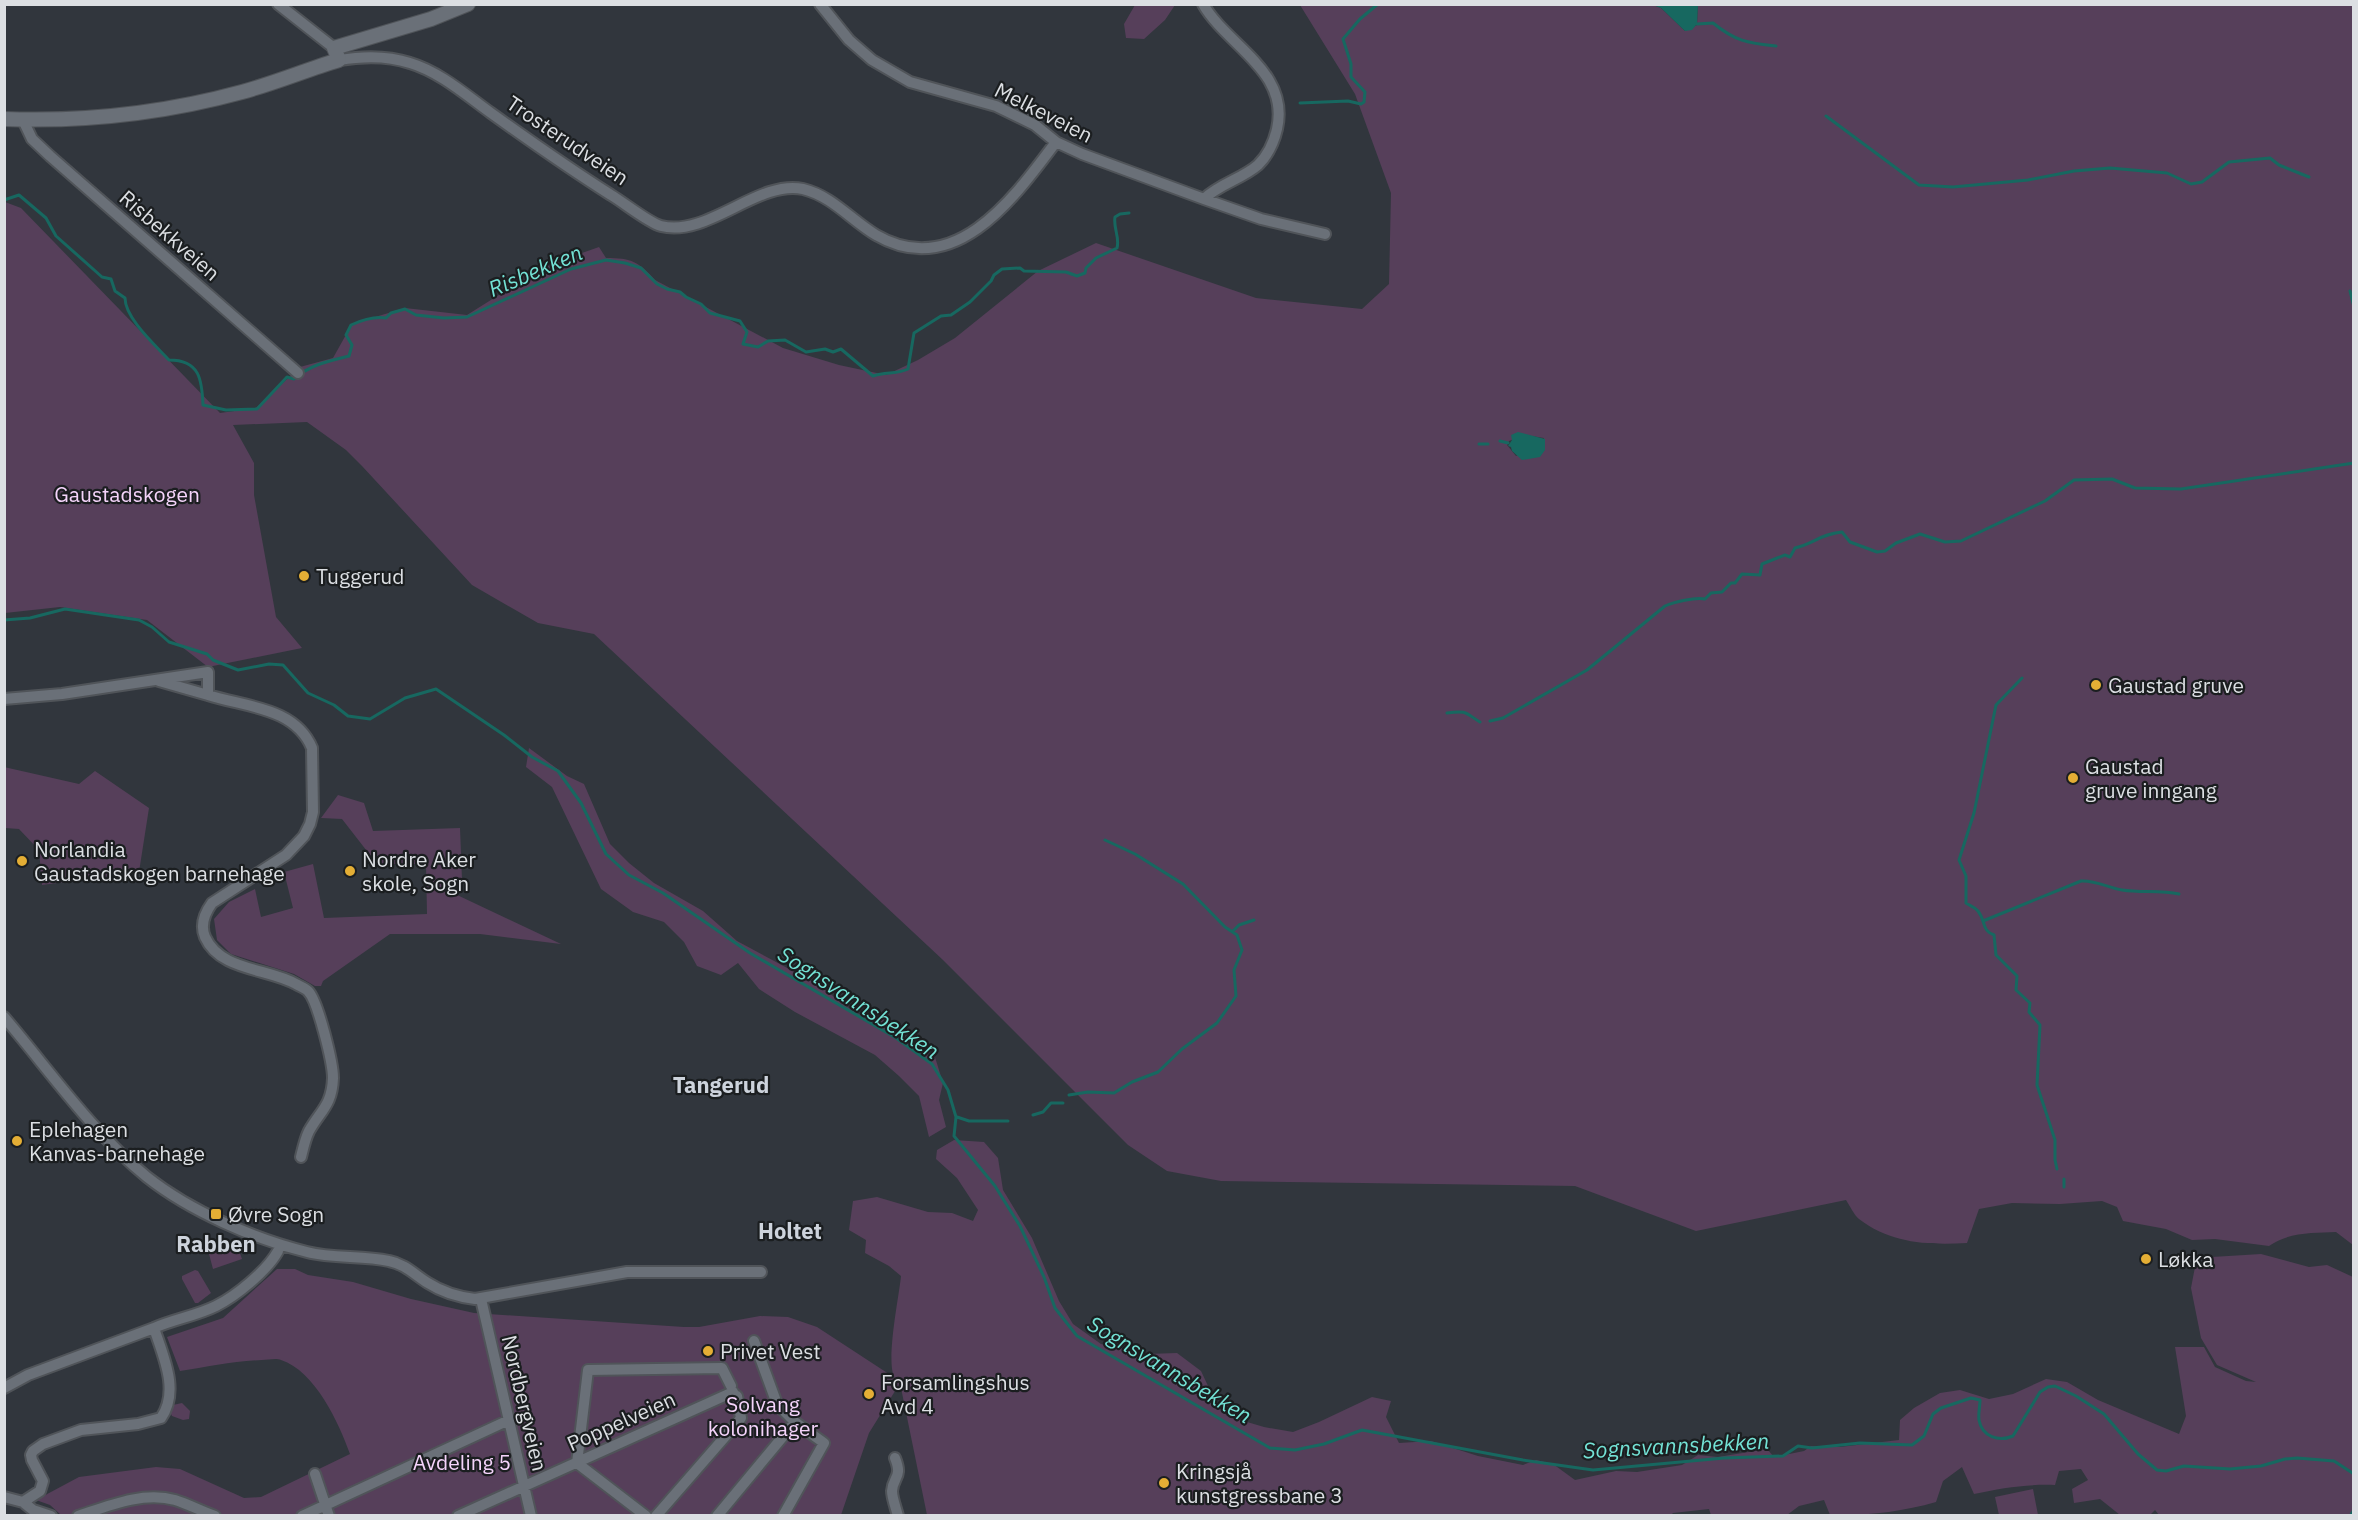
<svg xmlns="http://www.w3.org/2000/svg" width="2358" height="1520" viewBox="0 0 2358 1520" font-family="'IBM Plex Sans',sans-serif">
	<rect width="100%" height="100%" fill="#31363d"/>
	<path fill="#563f5a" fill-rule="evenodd" d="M 1698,4 L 2353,5 L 2353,1245 L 2336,1232 C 2314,1233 2288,1232 2269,1246 L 2215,1239 L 2192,1240 L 2166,1229 L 2123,1221 L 2117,1207 L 2102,1201 L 2060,1204 L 2012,1203 L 1979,1209 L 1967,1243 C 1929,1245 1891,1244 1859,1219 C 1854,1215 1850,1206 1846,1200 L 1696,1231 L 1575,1186 L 1221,1181 L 1167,1171 L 1128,1145 L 943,960 L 594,634 L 538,623 L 472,585 L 362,466 L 346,450 L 307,422 L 233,425 L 254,463 L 254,495 L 276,617 L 302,648 L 208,667 L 147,620 L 60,607 L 5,613 L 5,202 L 21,208 L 220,413 L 256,408 L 300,367 L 333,358 L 352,324 L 405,308 L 467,315 L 545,266 L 599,247 L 606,258 C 631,258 638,261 655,280 L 783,348 L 839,365 L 886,375 L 918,360 L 955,338 L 1038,271 L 1096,243 L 1256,298 L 1362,309 L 1389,284 L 1391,193 L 1355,94 L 1300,5 L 1653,5 L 1661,8 L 1685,31 L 1697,25 ZM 1525,435 L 1544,438 L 1543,445 L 1516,456 L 1507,445 L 1509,441 Z
		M 1135,5 L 1135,4 L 1175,5 L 1165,20 L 1144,39 L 1126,38 L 1124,24 Z
		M 529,748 L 567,776 L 584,784 L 610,844 L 629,863 L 654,883 L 703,911 L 737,941 L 817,984 L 853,1011 L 867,1018 L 884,1017 L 887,1032 L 934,1054 L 943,1083 L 939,1100 L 946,1127 L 929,1137 L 919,1096 L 899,1076 L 875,1055 L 795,1012 L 759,989 L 738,963 L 721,975 L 697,966 L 684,942 L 664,922 L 633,912 L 601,889 L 552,787 L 526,767 Z
		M 4,767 L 79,784 L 95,771 L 149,808 L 139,872 L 42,885 L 39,850 L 19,829 L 5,828 Z
		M 338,795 L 364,803 L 373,831 L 460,828 L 462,880 L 453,882 L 455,894 L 561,944 L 480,934 L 390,934 L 323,981 L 321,986 L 315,986 L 294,974 L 231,954 L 217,940 L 214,919 L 229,902 L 255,889 L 261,917 L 293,908 L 284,872 L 313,864 L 324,918 L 427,914 L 426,864 L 377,864 L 342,819 L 321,818 Z
		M 954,1140 L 984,1142 L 998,1158 L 1003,1190 L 1032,1238 L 1059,1301 L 1073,1324 L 1101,1344 L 1147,1354 L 1177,1353 L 1201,1371 L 1217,1405 L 1227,1416 L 1264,1427 L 1293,1432 L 1319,1422 L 1372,1397 L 1391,1401 L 1386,1417 L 1399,1443 L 1431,1441 L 1478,1456 L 1523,1465 L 1536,1460 L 1553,1464 L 1575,1480 L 1616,1471 L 1637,1472 L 1682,1465 L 1698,1455 L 1718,1457 L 1767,1449 L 1774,1457 L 1804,1451 L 1811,1446 L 1840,1447 L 1899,1440 L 1900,1420 L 1914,1408 L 1940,1393 L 1960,1390 L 1989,1399 L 2013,1394 L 2046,1379 L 2067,1382 L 2098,1400 L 2179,1434 L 2186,1416 L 2175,1347 L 2204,1347 L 2215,1367 L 2246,1381 L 2256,1382 L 2217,1365 L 2201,1338 L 2191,1288 L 2195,1267 L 2212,1257 L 2261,1254 L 2309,1267 L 2327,1265 L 2353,1277 L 2353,1515 L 2159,1515 L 2155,1510 L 2150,1515 L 2120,1515 L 2100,1499 L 2074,1503 L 2072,1489 L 2088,1480 L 2081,1469 L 2059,1471 L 2055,1485 C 2026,1484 2002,1488 1974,1494 L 1962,1467 L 1943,1481 L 1936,1502 C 1901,1512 1867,1516 1830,1515 L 1824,1500 L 1799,1506 L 1787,1515 L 1711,1515 L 1709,1509 L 1673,1513 L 1671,1515 L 927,1515 L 900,1383 L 869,1433 L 841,1515 L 61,1515 L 50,1505 L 36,1500 L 79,1477 L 156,1467 L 180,1469 L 244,1498 L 261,1497 L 350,1454 C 339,1423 315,1371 281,1360 C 276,1358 268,1360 262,1360 C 234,1361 207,1367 180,1371 L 167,1337 L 223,1318 L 277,1269 L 295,1269 L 308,1275 L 353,1282 L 411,1299 L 474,1313 L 684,1327 L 699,1327 L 760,1316 L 788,1317 L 817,1327 L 895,1378 C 885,1364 899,1297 901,1276 L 889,1266 L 865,1253 L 866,1240 L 849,1230 L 853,1201 L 877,1197 L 928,1212 L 952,1213 L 973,1221 L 978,1210 L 957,1178 L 936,1159 L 937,1150 Z
		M 237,1245 L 242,1259 L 213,1269 L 209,1254 Z
		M 195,1270 L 198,1271 L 211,1293 L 198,1303 L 195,1303 L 182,1279 L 182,1276 Z
		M 182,1403 L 190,1411 L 189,1419 L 183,1420 L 172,1416 L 170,1412 L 173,1405 Z
		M 2033,1489 L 2038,1515 L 1999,1515 L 1995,1497 Z"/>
	<path fill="#176860" d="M 1653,5 L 1698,5 L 1697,24 L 1692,30 L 1685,31 L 1661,8 Z
		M 1518,432 L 1545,439 L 1545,450 L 1540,457 L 1522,460 L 1512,451 L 1511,447 L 1508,446 L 1512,440 L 1511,435 Z"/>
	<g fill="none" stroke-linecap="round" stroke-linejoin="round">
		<path stroke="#176860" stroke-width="3" d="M 1697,24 L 1713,23 C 1735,41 1747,43 1776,46
			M 1300,103 L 1348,101 L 1361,104 L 1364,102 L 1365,92 L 1351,77 L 1351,64 L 1343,39 L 1360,19 L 1378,4
			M 1826,116 L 1919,185 L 1953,187 L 2028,180 L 2074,171 L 2110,168 L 2167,173 L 2191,184 L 2202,182 L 2229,162 L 2270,158 L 2279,165 L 2309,177
			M 4,200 L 19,195 L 46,218 L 56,236 L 102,277 L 111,279 L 115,291 L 125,298 C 125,318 155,345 169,360 C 200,360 202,380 203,405 L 226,410 L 257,409 L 287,377 L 294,379 C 309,365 329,361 349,356 L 352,345 L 346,335 L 351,325 C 362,320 374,316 386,318 L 391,313 L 405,309 L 416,315 L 444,318 L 467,317 L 571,269 L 606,260 L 625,263 L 641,268 L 657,284 L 667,289 L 680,292 L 686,297 L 701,304 L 710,313 L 740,321 L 747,332 L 743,344 L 758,347 L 768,341 L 785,340 L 806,352 L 825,349 L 833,352 L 841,349 L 873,376 C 886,372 898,374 908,369 L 914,333 L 941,316 L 951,315 L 970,302 L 991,281 L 994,275 L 1002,269 L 1020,268 L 1024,271 L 1066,272 L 1077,276 L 1085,273 L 1086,268 L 1096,258 L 1117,248 C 1120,237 1113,228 1115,217 L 1120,214 L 1129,213
			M 2350,291 L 2354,307
			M 1500,441 L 1508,443
			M 1479,444 L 1488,444
			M 4,620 L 30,618 L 65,609 L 139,620 L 152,627 L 169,642 L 207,654 L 213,660 L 238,670 L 269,664 L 283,665 L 308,693 L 334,705 L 348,716 L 370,719 L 405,698 L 436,689 L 504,735 L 532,757 L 558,771 L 581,803 L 606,854 L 629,875 L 663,893 L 750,953 L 896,1038 L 932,1064 L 948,1090 L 956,1117 L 954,1136 L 995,1186 L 1020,1226 L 1044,1277 L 1055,1308 L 1077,1336 L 1270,1448 L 1295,1450 L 1324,1444 L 1362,1430 L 1523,1460 L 1593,1470 L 1724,1458 L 1783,1456 L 1798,1446 L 1812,1448 L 1860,1443 L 1912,1445 L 1924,1436 L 1933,1414 L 1941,1408 L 1971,1398 L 1980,1400 C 1980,1407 1978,1414 1979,1420 C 1982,1437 1999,1442 2013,1436 L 2040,1392 L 2048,1387 L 2055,1386 L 2076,1396 L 2104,1414 L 2138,1454 L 2157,1470 L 2166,1471 L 2184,1466 L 2230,1469 L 2261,1466 L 2285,1459 L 2297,1458 L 2334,1461 L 2354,1474
			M 2022,678 L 1996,705 L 1974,813 L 1959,860 L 1966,876 L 1966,903 C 1970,906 1975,907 1978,911 C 1986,921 1981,930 1994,935 L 1996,955 L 2017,976 L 2016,990 L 2030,1003 L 2029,1012 L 2040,1025 L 2037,1085 L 2055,1140 L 2055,1160 L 2057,1169
			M 1447,713 C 1468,710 1465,713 1480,722
			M 1490,721 L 1503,718 L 1587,670 L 1665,606 C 1674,602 1695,597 1705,599 L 1711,593 L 1722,592 L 1731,583 L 1735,583 L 1742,574 L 1760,575 L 1762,564 L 1785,555 L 1790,557 L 1795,548 C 1814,544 1820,534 1842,532 L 1850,542 L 1877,552 L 1885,551 L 1896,543 L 1920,534 L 1945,542 L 1961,541 L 2045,501 L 2074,480 L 2112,479 L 2135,488 L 2181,489 L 2354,463
			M 1983,921 L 2081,881 C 2096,880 2108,888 2122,890 C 2141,893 2160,890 2179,894
			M 1233,931 L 1239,925 L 1254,920
			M 1069,1095 L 1088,1092 L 1114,1093 L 1132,1082 L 1158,1072 L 1182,1049 L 1217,1023 L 1236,996 L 1234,970 L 1242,950 L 1237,935 L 1225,927 L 1183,884 L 1135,854 L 1105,840
			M 1033,1115 L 1043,1112 L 1051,1103 L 1063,1103
			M 957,1117 L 969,1121 L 1008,1121
			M 2064,1179 L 2064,1187
			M 2350,1516 L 2354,1510"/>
		<defs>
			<path id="street" d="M 278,4 L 334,48
				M 820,4 L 849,40 L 872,60 L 910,82 L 996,106 L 1035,125 L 1056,142 L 1082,154 L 1204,199 L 1261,219 L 1325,234
				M 1203,4 C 1227,46 1290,71 1277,129 C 1274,142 1268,155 1258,165 C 1242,179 1219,184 1204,199
				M 339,60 C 363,56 386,55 410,63 C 440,72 466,95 491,113 C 530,141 570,169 611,195 C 623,202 649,223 661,226 C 707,238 759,179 803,189 C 832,196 851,220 876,235 C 955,281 1014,198 1056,142
				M 23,120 L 32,139 L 50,156 L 298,373
				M 208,695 C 245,707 295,707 312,748 L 313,812 L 310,824 L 304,836 L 286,855 L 212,903 C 204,914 200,925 205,937 C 220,971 268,968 296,984 C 299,986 305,988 308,991 C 318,1001 333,1063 333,1078 C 332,1105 321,1110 309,1131 C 305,1139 303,1149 301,1157
				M 4,699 L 62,694 L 208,672 L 208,695 L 159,681
				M 4,1017 C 50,1071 92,1132 147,1177 C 190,1211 254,1239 307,1252 C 334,1259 362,1255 389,1261 C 405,1264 415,1275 428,1283 C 442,1292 459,1297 475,1299 L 627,1272 L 761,1272
				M 481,1299 L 531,1516
				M 754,1341 L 777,1404 L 795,1422 L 824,1443 L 783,1516
				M 4,1388 L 28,1375 L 154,1328
				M 895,1458 C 903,1478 893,1476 892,1491 C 892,1498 896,1508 898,1516
				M 315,1474 L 329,1516
				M 4,1497 L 23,1502 L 40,1491 L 43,1481 L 32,1460 L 31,1455 L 33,1451 L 43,1444 L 81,1430 L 138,1424 L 161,1418 C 180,1391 163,1356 154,1328 C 174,1319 196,1316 216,1306 C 236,1296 267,1271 278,1251
				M 23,1502 L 33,1510 L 51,1516
				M 78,1516 C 108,1506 143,1491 175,1500 C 188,1504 201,1511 215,1516
				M 302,1516 L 509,1420
				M 458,1516 L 733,1392
				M 646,1516 L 577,1463 L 588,1370 L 722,1368 L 731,1386
				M 656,1516 L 737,1423 L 741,1418 L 737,1396
				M 717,1516 L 795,1422"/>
			<path id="secondary" d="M 4,119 C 84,122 165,113 242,92 C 275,83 306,70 339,60 L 334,48 L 431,19 L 468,4"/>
		</defs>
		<use href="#street" stroke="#505459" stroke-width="14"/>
		<use href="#secondary" stroke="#505459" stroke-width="16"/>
		<use href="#street" stroke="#6a7078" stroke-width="10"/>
		<use href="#secondary" stroke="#6a7078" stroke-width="14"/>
	</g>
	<g fill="#e4ae35" stroke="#1b1e20" stroke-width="2">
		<circle cx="304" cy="576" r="6"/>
		<circle cx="2096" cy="685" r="6"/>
		<circle cx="2073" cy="778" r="6"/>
		<circle cx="22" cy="861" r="6"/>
		<circle cx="350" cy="871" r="6"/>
		<circle cx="17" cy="1141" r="6"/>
		<rect x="210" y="1208" width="12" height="12" rx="3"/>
		<circle cx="2146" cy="1259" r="6"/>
		<circle cx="708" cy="1351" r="6"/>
		<circle cx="869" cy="1394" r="6"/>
		<circle cx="1164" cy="1483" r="6"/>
	</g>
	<g text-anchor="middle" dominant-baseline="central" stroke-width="4.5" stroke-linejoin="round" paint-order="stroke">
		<g font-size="21" fill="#dcdfe3" stroke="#1b1e20">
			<text transform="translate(1044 112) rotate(27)">Melkeveien</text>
			<text transform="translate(568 140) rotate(34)">Trosterudveien</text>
			<text transform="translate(170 235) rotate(41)">Risbekkveien</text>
			<text transform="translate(525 1403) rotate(77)">Nordbergveien</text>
			<text transform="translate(621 1421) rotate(-24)">Poppelveien</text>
		</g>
		<g font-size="21" fill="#f5d4fb" stroke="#1b1e20">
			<text x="127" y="494">Gaustadskogen</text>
			<text x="763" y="1404">Solvang<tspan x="763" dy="24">kolonihager</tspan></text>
			<text x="462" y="1462">Avdeling 5</text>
		</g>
		<g font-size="21" fill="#dcdfe3" stroke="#1b1e20" text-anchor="start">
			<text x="316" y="576">Tuggerud</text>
			<text x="2108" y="685">Gaustad gruve</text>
			<text x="2085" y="766">Gaustad<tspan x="2085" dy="24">gruve inngang</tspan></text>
			<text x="34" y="849">Norlandia<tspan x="34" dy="24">Gaustadskogen barnehage</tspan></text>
			<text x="362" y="859">Nordre Aker<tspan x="362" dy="24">skole, Sogn</tspan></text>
			<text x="29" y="1129">Eplehagen<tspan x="29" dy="24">Kanvas-barnehage</tspan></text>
			<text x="228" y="1214">Øvre Sogn</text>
			<text x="2158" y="1259">Løkka</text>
			<text x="720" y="1351">Privet Vest</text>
			<text x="881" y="1382">Forsamlingshus<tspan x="881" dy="24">Avd 4</tspan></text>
			<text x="1176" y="1471">Kringsjå<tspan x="1176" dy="24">kunstgressbane 3</tspan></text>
		</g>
		<g font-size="22" font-style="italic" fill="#73e2d5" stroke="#1b1e20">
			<text transform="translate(535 270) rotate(-23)">Risbekken</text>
			<text transform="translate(859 1002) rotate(33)">Sognsvannsbekken</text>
			<text transform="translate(1170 1369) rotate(31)">Sognsvannsbekken</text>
			<text transform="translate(1676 1445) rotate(-3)">Sognsvannsbekken</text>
		</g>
		<g font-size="22" font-weight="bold" fill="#cdd3dc" stroke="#1b1e20">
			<text x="721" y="1084">Tangerud</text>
			<text x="790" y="1230">Holtet</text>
			<text x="216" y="1243">Rabben</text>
		</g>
	</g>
	<rect width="2358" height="1520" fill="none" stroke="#dcdfe3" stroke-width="12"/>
</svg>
